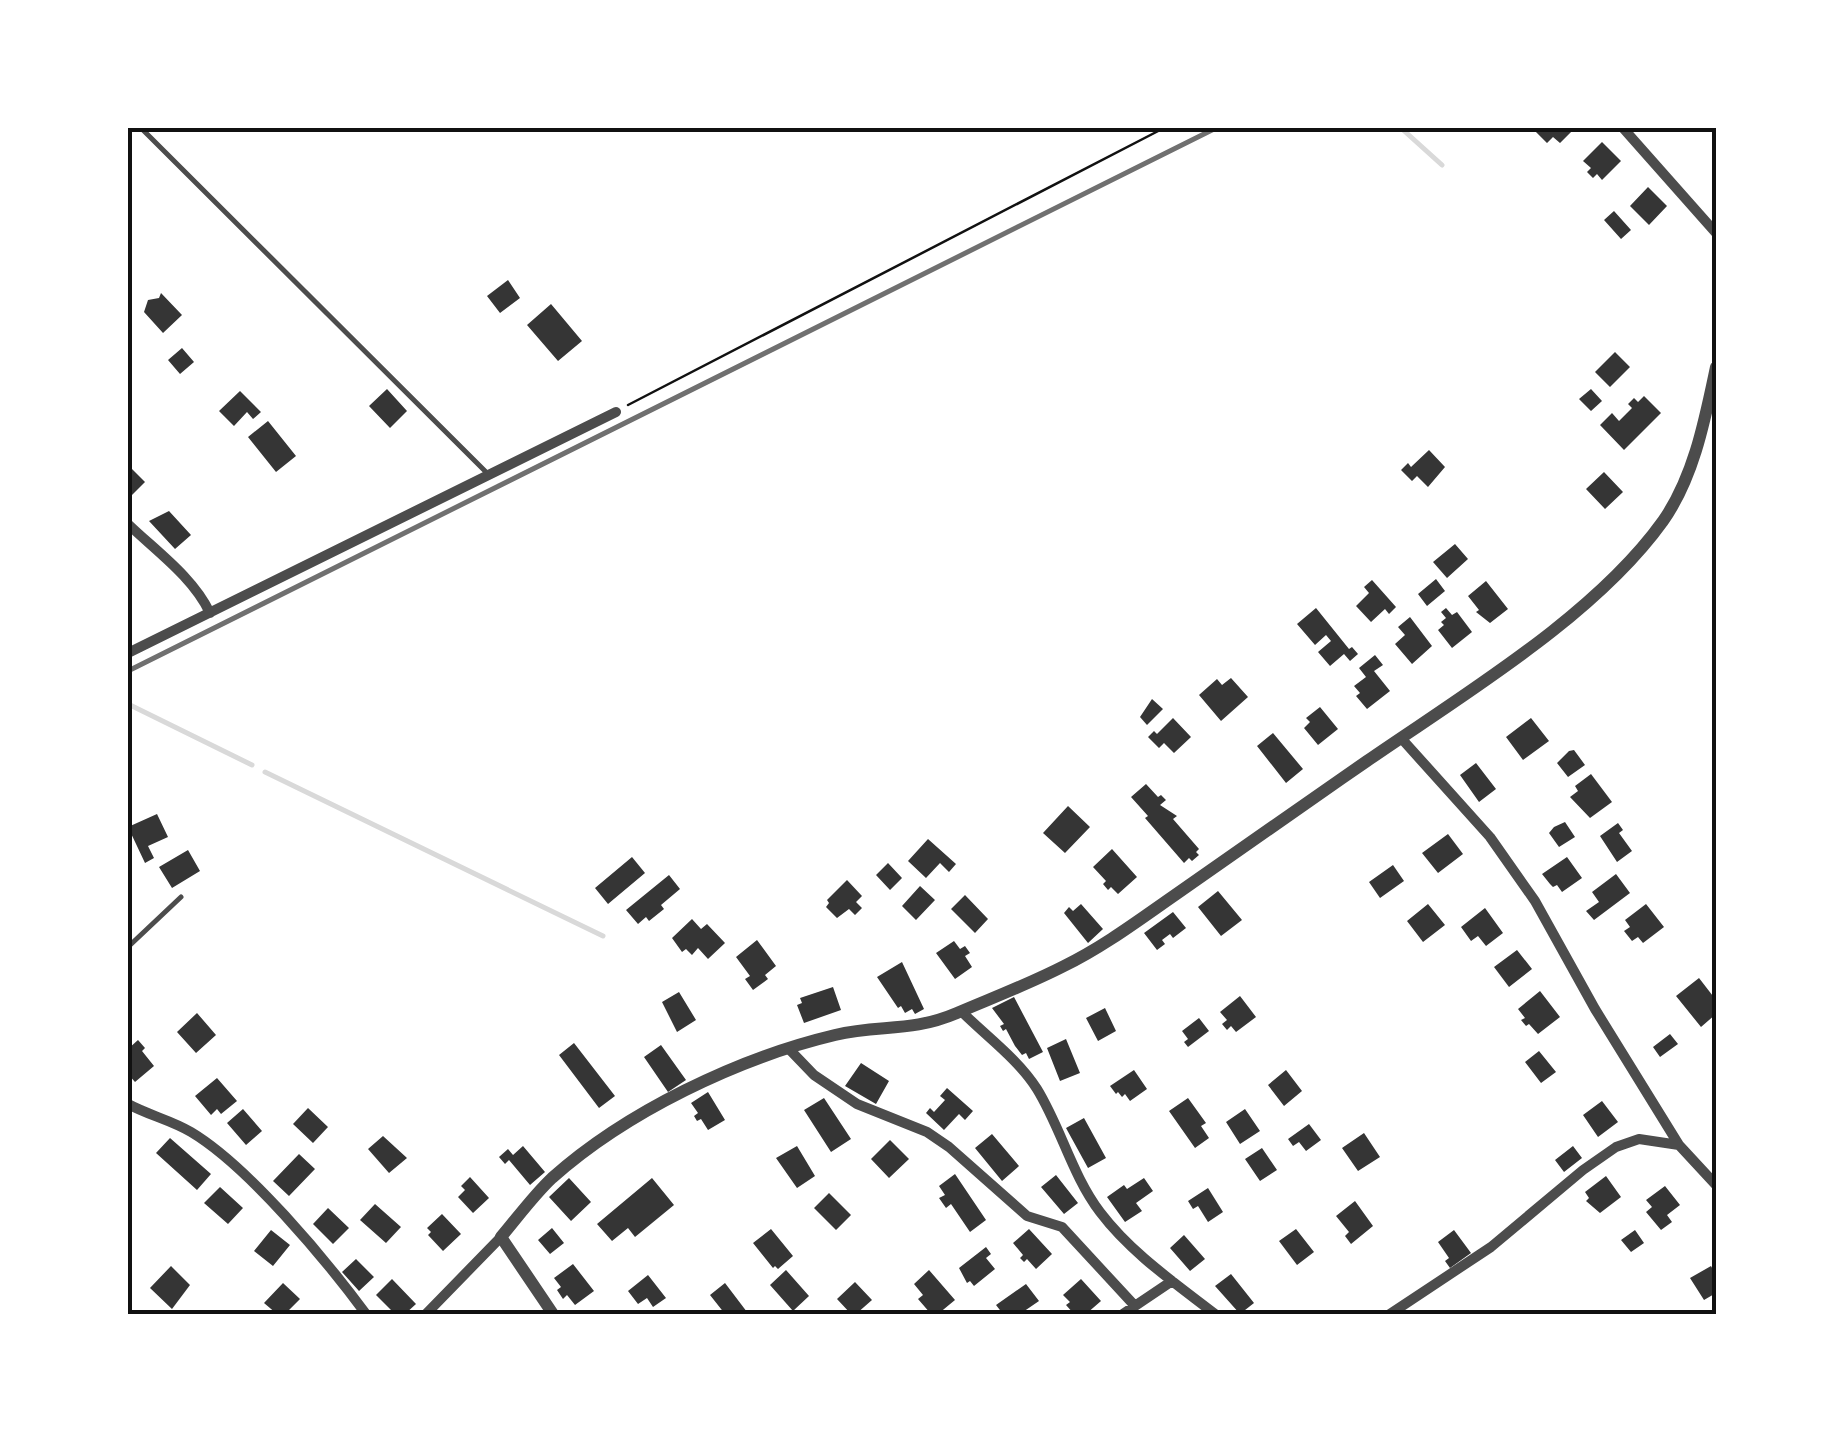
<svg xmlns="http://www.w3.org/2000/svg" width="1844" height="1442" viewBox="0 0 1844 1442" font-family="'DejaVu Sans',sans-serif">
	<rect width="100%" height="100%" fill="#fff"/>
	<g fill="none" stroke-linecap="round" stroke-linejoin="round">
		<path stroke="#d9d9d9" stroke-width="5" d="M 1401,128 L 1442,165
			M 128,704 L 252,765
			M 265,772 L 603,936"/>
	</g>
	<path fill="#353535" d="M 1532,128 L 1575,128 L 1560,143 L 1553,137 L 1547,143 Z
		M 1602,142 L 1621,161 L 1602,180 L 1597,174 L 1593,178 L 1587,172 L 1591,168 L 1583,161 Z
		M 1648,187 L 1667,206 L 1649,225 L 1630,206 Z
		M 1614,211 L 1631,230 L 1621,239 L 1604,220 Z
		M 508,280 L 520,298 L 500,313 L 487,296 Z
		M 161,293 L 182,315 L 163,333 L 144,312 L 148,300 L 159,298 Z
		M 551,304 L 582,341 L 558,361 L 527,325 Z
		M 182,348 L 194,362 L 180,374 L 168,360 Z
		M 1615,352 L 1630,367 L 1610,387 L 1595,372 Z
		M 387,389 L 407,411 L 390,428 L 369,406 Z
		M 1591,389 L 1602,401 L 1591,411 L 1579,399 Z
		M 240,391 L 261,412 L 253,419 L 247,412 L 234,426 L 219,411 Z
		M 1644,396 L 1661,413 L 1624,450 L 1600,425 L 1612,413 L 1619,421 L 1632,408 L 1628,404 L 1634,398 L 1638,402 Z
		M 268,421 L 296,456 L 276,472 L 248,437 Z
		M 1429,450 L 1445,467 L 1428,487 L 1417,476 L 1412,481 L 1401,470 L 1408,463 L 1411,467 Z
		M 129,466 L 145,482 L 128,499 L 128,468 Z
		M 1604,472 L 1623,492 L 1605,509 L 1586,489 Z
		M 169,511 L 191,535 L 175,549 L 149,521 Z
		M 1455,544 L 1468,559 L 1447,578 L 1433,562 Z
		M 1436,579 L 1445,591 L 1427,606 L 1418,594 Z
		M 1372,580 L 1396,607 L 1389,614 L 1385,609 L 1371,622 L 1356,606 L 1369,593 L 1364,587 Z
		M 1486,581 L 1508,609 L 1490,623 L 1476,612 L 1479,610 L 1468,596 Z
		M 1316,608 L 1349,649 L 1352,647 L 1358,654 L 1350,661 L 1344,654 L 1330,666 L 1318,652 L 1331,641 L 1326,635 L 1315,645 L 1297,624 Z
		M 1446,608 L 1452,615 L 1457,612 L 1472,632 L 1452,648 L 1438,630 L 1444,625 L 1441,622 L 1446,618 L 1441,612 Z
		M 1410,617 L 1432,646 L 1412,664 L 1395,644 L 1405,635 L 1398,627 Z
		M 1375,655 L 1383,665 L 1374,671 L 1390,691 L 1367,709 L 1356,696 L 1360,693 L 1354,686 L 1366,677 L 1359,668 Z
		M 1231,678 L 1248,697 L 1221,721 L 1199,695 L 1217,679 L 1222,685 Z
		M 1152,699 L 1163,709 L 1147,725 L 1140,717 Z
		M 1320,707 L 1338,729 L 1318,745 L 1304,728 L 1310,722 L 1306,718 Z
		M 1173,718 L 1191,737 L 1174,753 L 1164,743 L 1159,748 L 1148,737 L 1154,731 L 1157,734 Z
		M 1531,718 L 1549,741 L 1523,760 L 1506,737 Z
		M 1273,733 L 1303,769 L 1286,783 L 1257,746 Z
		M 1574,750 L 1585,765 L 1568,777 L 1557,763 L 1569,751 Z
		M 1476,763 L 1496,789 L 1479,802 L 1460,775 Z
		M 1591,774 L 1612,802 L 1590,818 L 1570,797 L 1578,791 L 1575,786 Z
		M 1146,784 L 1158,797 L 1161,795 L 1166,800 L 1160,805 L 1177,816 L 1173,819 L 1199,849 L 1196,852 L 1199,855 L 1192,861 L 1189,858 L 1184,863 L 1145,818 L 1148,816 L 1131,797 Z
		M 1068,806 L 1090,827 L 1065,853 L 1043,833 Z
		M 157,814 L 168,837 L 148,846 L 154,858 L 145,863 L 128,827 Z
		M 1565,822 L 1575,837 L 1559,847 L 1549,833 L 1554,827 Z
		M 1618,823 L 1623,830 L 1619,833 L 1632,851 L 1617,862 L 1600,836 Z
		M 1448,834 L 1463,854 L 1438,873 L 1422,853 Z
		M 928,839 L 956,864 L 949,872 L 940,863 L 926,878 L 908,861 Z
		M 1112,849 L 1137,877 L 1118,894 L 1111,887 L 1108,890 L 1103,884 L 1106,881 L 1093,867 Z
		M 188,850 L 200,871 L 172,888 L 159,867 Z
		M 632,857 L 645,873 L 608,904 L 595,888 Z
		M 1567,857 L 1582,878 L 1562,892 L 1557,885 L 1553,887 L 1550,884 L 1542,874 Z
		M 888,863 L 902,878 L 890,890 L 876,875 Z
		M 1393,865 L 1404,881 L 1380,898 L 1369,882 Z
		M 1616,874 L 1630,893 L 1594,920 L 1586,911 L 1599,902 L 1592,892 Z
		M 669,875 L 680,889 L 661,905 L 664,909 L 649,921 L 646,917 L 638,924 L 626,910 Z
		M 847,880 L 862,896 L 856,902 L 862,908 L 855,915 L 849,909 L 837,918 L 826,907 L 829,903 L 827,900 Z
		M 920,886 L 935,900 L 916,920 L 902,906 Z
		M 1218,891 L 1242,920 L 1221,936 L 1198,907 Z
		M 965,895 L 988,919 L 975,933 L 951,909 Z
		M 1081,904 L 1103,929 L 1088,943 L 1064,913 L 1069,907 L 1073,911 Z
		M 1428,904 L 1445,925 L 1423,942 L 1407,921 Z
		M 1646,904 L 1664,927 L 1643,943 L 1638,937 L 1632,941 L 1624,931 L 1630,927 L 1625,920 Z
		M 1485,908 L 1503,933 L 1486,946 L 1478,936 L 1471,941 L 1461,927 Z
		M 1173,912 L 1186,928 L 1173,938 L 1170,934 L 1162,940 L 1165,944 L 1157,950 L 1144,933 Z
		M 692,919 L 701,929 L 707,924 L 725,943 L 708,959 L 698,948 L 692,955 L 686,949 L 682,952 L 672,938 Z
		M 757,940 L 776,966 L 765,975 L 768,979 L 753,990 L 745,979 L 750,976 L 736,957 Z
		M 954,941 L 960,949 L 965,946 L 970,953 L 965,956 L 972,967 L 955,979 L 936,953 Z
		M 1517,950 L 1532,969 L 1509,987 L 1494,967 Z
		M 902,962 L 924,1009 L 915,1014 L 912,1009 L 905,1013 L 901,1006 L 898,1008 L 877,977 Z
		M 1699,978 L 1716,1000 L 1716,1014 L 1701,1027 L 1676,996 Z
		M 833,987 L 841,1010 L 804,1023 L 797,1005 L 802,1003 L 800,998 Z
		M 1540,991 L 1560,1017 L 1538,1034 L 1529,1024 L 1526,1026 L 1521,1020 L 1525,1018 L 1518,1009 Z
		M 679,992 L 696,1020 L 677,1032 L 662,1002 Z
		M 1240,996 L 1256,1017 L 1236,1032 L 1231,1026 L 1227,1030 L 1222,1024 L 1227,1020 L 1220,1012 Z
		M 1014,997 L 1043,1052 L 1029,1059 L 1026,1053 L 1022,1055 L 1015,1046 L 1006,1029 L 1003,1031 L 1000,1026 L 1004,1024 L 992,1008 Z
		M 1105,1008 L 1116,1031 L 1098,1041 L 1086,1018 Z
		M 197,1013 L 216,1035 L 196,1053 L 177,1032 Z
		M 1199,1018 L 1209,1031 L 1188,1047 L 1184,1042 L 1188,1039 L 1182,1031 Z
		M 1670,1034 L 1678,1044 L 1660,1057 L 1653,1047 Z
		M 1066,1039 L 1080,1073 L 1060,1081 L 1047,1048 Z
		M 138,1040 L 145,1048 L 142,1051 L 154,1066 L 135,1082 L 128,1074 L 128,1049 Z
		M 574,1043 L 615,1096 L 599,1108 L 559,1055 Z
		M 661,1045 L 686,1080 L 668,1092 L 644,1057 Z
		M 1539,1051 L 1556,1072 L 1541,1083 L 1525,1062 Z
		M 861,1063 L 889,1081 L 876,1104 L 845,1086 Z
		M 1134,1070 L 1147,1089 L 1130,1101 L 1125,1094 L 1122,1097 L 1118,1092 L 1116,1094 L 1110,1086 Z
		M 1286,1070 L 1302,1091 L 1284,1106 L 1268,1085 Z
		M 217,1078 L 237,1101 L 221,1114 L 217,1109 L 211,1115 L 195,1096 Z
		M 947,1088 L 973,1111 L 965,1120 L 959,1114 L 944,1130 L 926,1113 L 930,1108 L 934,1112 L 945,1100 L 940,1096 Z
		M 708,1092 L 725,1120 L 708,1130 L 701,1119 L 697,1121 L 694,1116 L 698,1113 L 691,1103 Z
		M 824,1098 L 851,1139 L 831,1152 L 804,1110 Z
		M 1188,1098 L 1206,1123 L 1201,1126 L 1209,1138 L 1195,1148 L 1169,1111 Z
		M 1602,1101 L 1618,1122 L 1598,1137 L 1583,1115 Z
		M 308,1108 L 328,1127 L 313,1143 L 293,1124 Z
		M 243,1109 L 262,1131 L 246,1145 L 227,1123 Z
		M 1245,1109 L 1260,1131 L 1240,1144 L 1226,1122 Z
		M 1084,1118 L 1106,1158 L 1088,1168 L 1066,1128 Z
		M 1309,1124 L 1321,1140 L 1306,1151 L 1299,1142 L 1293,1146 L 1288,1139 Z
		M 1364,1133 L 1380,1157 L 1358,1171 L 1342,1148 Z
		M 992,1134 L 1019,1166 L 1002,1181 L 975,1148 Z
		M 383,1136 L 407,1158 L 389,1173 L 368,1149 Z
		M 170,1138 L 211,1174 L 197,1190 L 156,1153 Z
		M 890,1140 L 909,1159 L 889,1178 L 871,1159 Z
		M 523,1146 L 545,1172 L 530,1185 L 509,1160 L 505,1164 L 499,1157 L 508,1149 L 513,1155 Z
		M 797,1146 L 815,1176 L 797,1188 L 776,1158 Z
		M 1573,1146 L 1582,1158 L 1564,1172 L 1555,1160 Z
		M 1262,1148 L 1277,1170 L 1260,1181 L 1245,1159 Z
		M 299,1154 L 315,1169 L 289,1196 L 273,1181 Z
		M 955,1174 L 986,1220 L 970,1232 L 951,1204 L 946,1208 L 939,1198 L 945,1195 L 939,1186 Z
		M 1056,1175 L 1078,1203 L 1064,1214 L 1041,1187 Z
		M 1606,1176 L 1621,1197 L 1600,1213 L 1586,1201 L 1589,1198 L 1585,1192 Z
		M 470,1177 L 489,1198 L 473,1213 L 458,1197 L 465,1190 L 461,1186 Z
		M 569,1178 L 591,1202 L 571,1221 L 549,1197 Z
		M 652,1178 L 674,1205 L 635,1237 L 628,1228 L 612,1241 L 597,1224 Z
		M 1144,1178 L 1153,1191 L 1136,1203 L 1142,1211 L 1125,1222 L 1107,1197 L 1124,1185 L 1127,1189 Z
		M 1665,1186 L 1680,1205 L 1667,1215 L 1672,1222 L 1661,1230 L 1646,1212 L 1652,1207 L 1646,1200 Z
		M 220,1187 L 243,1208 L 228,1224 L 204,1203 Z
		M 1208,1188 L 1223,1212 L 1208,1222 L 1198,1206 L 1193,1209 L 1188,1201 Z
		M 829,1193 L 851,1215 L 836,1230 L 814,1208 Z
		M 1355,1201 L 1373,1226 L 1351,1244 L 1345,1236 L 1349,1232 L 1336,1216 Z
		M 375,1204 L 401,1227 L 386,1243 L 360,1220 Z
		M 328,1208 L 349,1228 L 333,1244 L 313,1224 Z
		M 442,1214 L 461,1234 L 443,1251 L 428,1235 L 431,1232 L 427,1228 Z
		M 552,1228 L 564,1243 L 550,1254 L 538,1240 Z
		M 771,1229 L 793,1256 L 778,1269 L 775,1266 L 773,1268 L 753,1243 Z
		M 1029,1229 L 1052,1254 L 1036,1269 L 1027,1259 L 1024,1262 L 1020,1258 L 1023,1255 L 1013,1243 Z
		M 1296,1229 L 1314,1252 L 1297,1265 L 1279,1241 Z
		M 271,1230 L 290,1245 L 273,1266 L 254,1251 Z
		M 1454,1230 L 1471,1253 L 1450,1268 L 1445,1261 L 1449,1258 L 1438,1242 Z
		M 1635,1230 L 1644,1243 L 1631,1252 L 1621,1240 Z
		M 1184,1235 L 1205,1259 L 1190,1271 L 1170,1248 Z
		M 986,1247 L 991,1254 L 986,1258 L 995,1269 L 974,1286 L 970,1281 L 967,1283 L 959,1268 Z
		M 356,1259 L 374,1277 L 359,1291 L 342,1272 Z
		M 573,1264 L 594,1291 L 575,1305 L 567,1295 L 563,1299 L 557,1290 L 561,1287 L 554,1278 Z
		M 171,1266 L 190,1285 L 172,1309 L 150,1288 Z
		M 1711,1266 L 1716,1275 L 1716,1293 L 1704,1300 L 1690,1278 Z
		M 786,1270 L 809,1296 L 793,1311 L 770,1285 Z
		M 929,1270 L 955,1300 L 938,1314 L 931,1314 L 918,1299 L 923,1295 L 914,1284 Z
		M 1231,1274 L 1254,1303 L 1240,1314 L 1215,1286 Z
		M 648,1275 L 666,1298 L 653,1307 L 647,1298 L 638,1304 L 628,1291 Z
		M 392,1279 L 416,1304 L 405,1314 L 395,1314 L 376,1295 Z
		M 1081,1279 L 1101,1301 L 1086,1314 L 1074,1314 L 1066,1305 L 1070,1302 L 1063,1295 Z
		M 855,1282 L 872,1300 L 856,1314 L 851,1314 L 837,1299 Z
		M 283,1283 L 300,1299 L 285,1314 L 277,1314 L 264,1303 Z
		M 725,1283 L 747,1312 L 745,1314 L 725,1314 L 710,1295 Z
		M 1026,1284 L 1039,1301 L 1020,1314 L 1003,1314 L 996,1305 Z"/>
	<g fill="none" stroke-linecap="round" stroke-linejoin="round">
		<path stroke="#111" stroke-width="2.5" d="M 628,405 L 1164,128"/>
		<path stroke="#4c4c4c" stroke-width="5" d="M 141,128 L 488,474
			M 128,947 L 181,897"/>
		<path stroke="#4c4c4c" stroke-width="10" d="M 1623,128 L 1716,233
			M 128,524 C 156,551 193,577 210,613
			M 128,653 L 616,412
			M 1401,738 L 1490,837 L 1535,901 L 1595,1009 L 1679,1145 L 1716,1185
			M 961,1011 C 986,1036 1018,1059 1037,1089 C 1061,1128 1072,1175 1100,1212 C 1131,1253 1175,1283 1215,1314
			M 789,1049 L 814,1075 L 857,1104 L 927,1132 L 949,1147 L 1027,1216 L 1062,1227 L 1135,1306
			M 128,1104 C 148,1115 171,1120 191,1132 C 248,1166 326,1260 366,1314
			M 426,1314 L 501,1237
			M 1123,1314 L 1172,1281
			M 1390,1314 L 1491,1247 L 1583,1170 L 1616,1147 L 1639,1139 L 1679,1145"/>
		<path stroke="#4c4c4c" stroke-width="12" d="M 553,1314 L 501,1237 C 518,1217 533,1196 552,1178 C 626,1112 738,1058 835,1035 C 880,1024 910,1033 957,1013 C 992,998 1029,984 1064,966 C 1103,947 1139,920 1175,895 C 1240,850 1303,805 1367,761 C 1464,694 1595,616 1663,521 C 1694,477 1705,419 1716,367"/>
		<path stroke="#707070" stroke-width="5" d="M 128,671 L 1216,128"/>
	</g>
	<rect width="1844" height="1442" fill="none" stroke="#ffffff" stroke-width="260"/>
	<rect x="130" y="130" width="1584" height="1182" fill="none" stroke="#111" stroke-width="4"/>
</svg>
